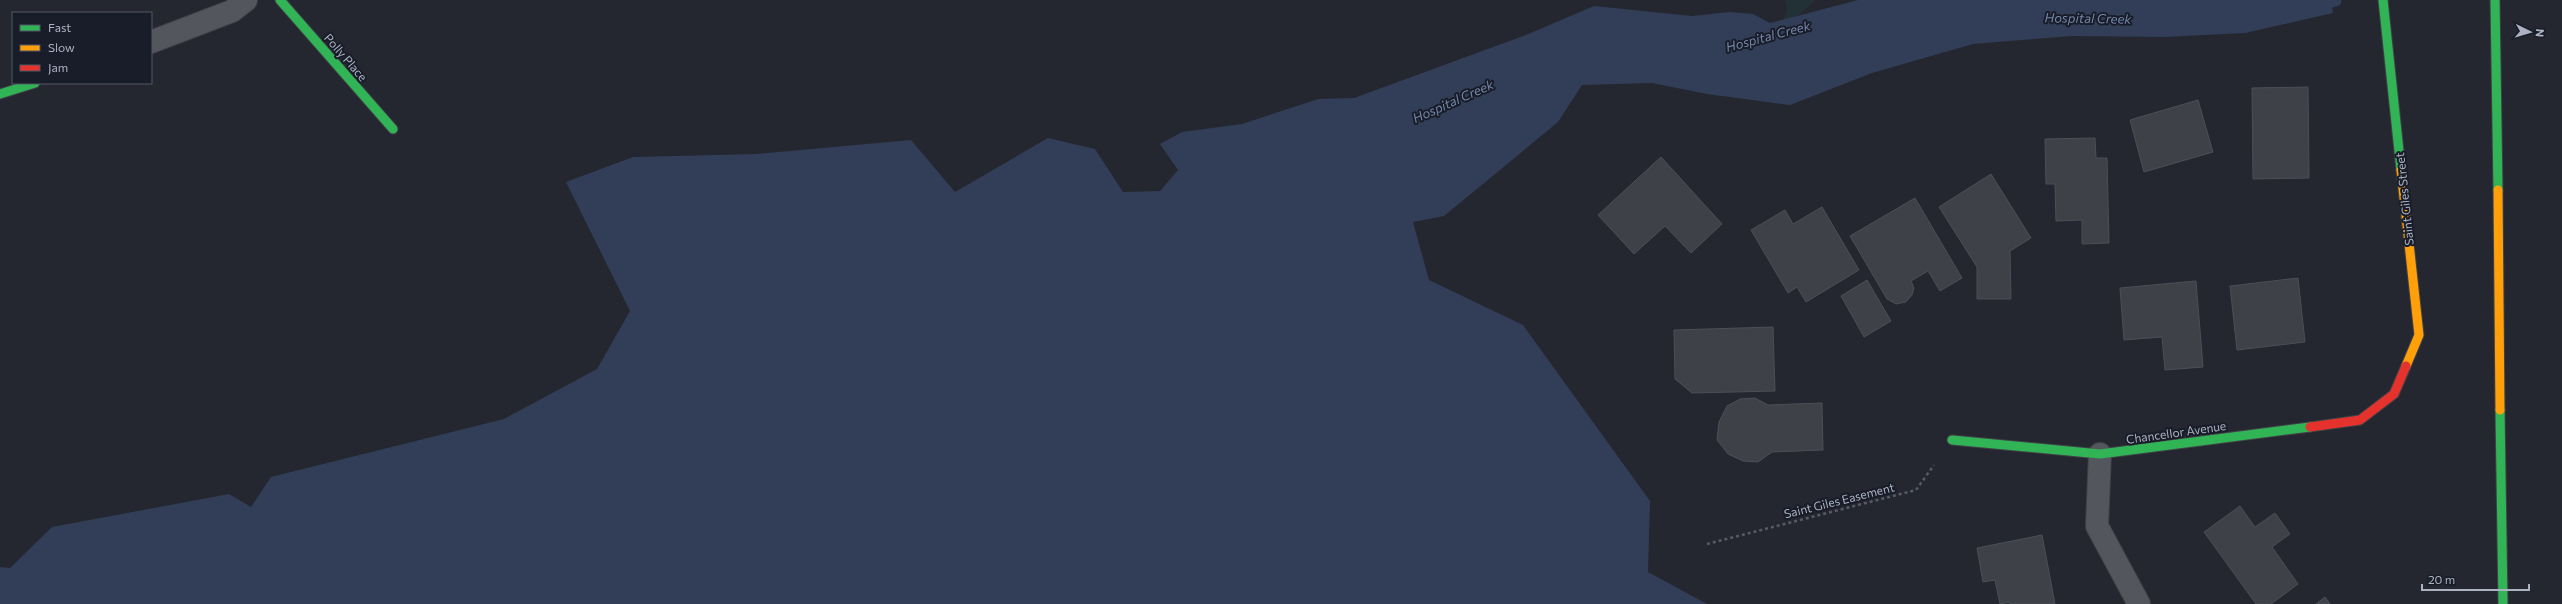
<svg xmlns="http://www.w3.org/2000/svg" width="2562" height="604" viewBox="0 0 2562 604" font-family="Commissioner,sans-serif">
	<rect width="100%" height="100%" fill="#24272f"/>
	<path fill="#223135" d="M 1785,0 L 1815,0 L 1800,14 L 1782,22 L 1787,10 Z"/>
	<path fill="#323e57" d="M 1858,0 L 2330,0 L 2333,13 L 2245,33 L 2165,37 L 2071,36 L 1973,44 L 1872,73 L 1790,105 L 1707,94 L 1652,83 L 1582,85 L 1558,122 L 1506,165 L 1444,216 L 1413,222 L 1429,280 L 1523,325 L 1650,501 L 1648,572 L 1707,604 L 0,604 L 0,567 L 10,568 L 52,527 L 229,494 L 251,507 L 271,477 L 504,419 L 597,369 L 630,311 L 566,182 L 633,157 L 757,154 L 911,140 L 955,192 L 1048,138 L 1095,149 L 1123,192 L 1160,191 L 1178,170 L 1160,144 L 1182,132 L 1242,124 L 1318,99 L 1354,98 L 1526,35 L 1594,6 L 1692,16 L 1729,12 L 1753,14 L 1770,23 Z"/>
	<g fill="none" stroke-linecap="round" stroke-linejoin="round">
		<path stroke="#323e57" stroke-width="11" d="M 2317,6 L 2336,1"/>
	</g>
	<path fill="#3e4148" stroke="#4b4f58" d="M 2308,87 L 2309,178 L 2253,179 L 2252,88 Z
		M 2198,100 L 2213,152 L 2144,172 L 2130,120 Z
		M 2095,138 L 2096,158 L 2107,158 L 2109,243 L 2082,244 L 2082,220 L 2056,221 L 2055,184 L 2046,184 L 2045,139 Z
		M 1661,157 L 1722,224 L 1691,253 L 1665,226 L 1634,254 L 1598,215 Z
		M 1991,174 L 2031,238 L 2010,251 L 2011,299 L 1977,299 L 1977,267 L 1939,207 Z
		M 1915,198 L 1962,278 L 1940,291 L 1928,271 L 1911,281 L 1914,288 L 1912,295 L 1906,302 L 1896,304 L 1887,299 L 1850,236 Z
		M 1822,207 L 1859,270 L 1806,302 L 1797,287 L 1788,293 L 1751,230 L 1785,210 L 1793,224 Z
		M 2298,278 L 2305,342 L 2237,350 L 2230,286 Z
		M 1867,280 L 1891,321 L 1864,337 L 1841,296 Z
		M 2196,281 L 2203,367 L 2165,370 L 2162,337 L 2124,340 L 2120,288 Z
		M 1773,327 L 1775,391 L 1692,393 L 1675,379 L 1674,330 Z
		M 1755,398 L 1768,405 L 1822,403 L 1823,450 L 1772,452 L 1758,462 L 1743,461 L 1728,454 L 1717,440 L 1719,422 L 1727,406 L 1740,399 Z
		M 2240,506 L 2255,527 L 2275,513 L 2290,534 L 2272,547 L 2298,584 L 2271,604 L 2256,604 L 2204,532 Z
		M 2042,535 L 2055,604 L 2010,604 L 2010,602 L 2000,604 L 1995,580 L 1983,582 L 1977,548 Z
		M 2325,597 L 2330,604 L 2316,604 Z"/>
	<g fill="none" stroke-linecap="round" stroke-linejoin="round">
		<defs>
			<path id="street" d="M 151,42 L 232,11 L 246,0
				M 2100,454 L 2097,526 L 2139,604"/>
			<path id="fast" d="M 280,0 L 393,129
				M 2383,0 L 2401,170
				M 2495,0 L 2498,190
				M 0,94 L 35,83
				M 2500,410 L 2503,604
				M 1952,440 L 2100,454 L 2310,427"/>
			<path id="slow" d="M 2401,170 L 2419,335 L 2406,366
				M 2498,190 L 2500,410"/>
			<path id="jam" d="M 2310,427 L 2360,420 L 2394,394 L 2406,366"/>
		</defs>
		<use href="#street" stroke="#404248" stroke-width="24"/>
		<use href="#fast" stroke="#404248" stroke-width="11"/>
		<use href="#slow" stroke="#404248" stroke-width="11"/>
		<use href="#jam" stroke="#404248" stroke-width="11"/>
		<path stroke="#565a62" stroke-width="2.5" stroke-dasharray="3 3" stroke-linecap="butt" d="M 1707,544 L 1916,490 L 1934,465"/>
		<use href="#street" stroke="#54565e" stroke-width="22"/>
		<use href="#fast" stroke="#30b455" stroke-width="9"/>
		<use href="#slow" stroke="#ff9f0a" stroke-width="9"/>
		<use href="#jam" stroke="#e5322d" stroke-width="9"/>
	</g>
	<g text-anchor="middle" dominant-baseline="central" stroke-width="4" stroke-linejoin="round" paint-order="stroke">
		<g font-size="12" fill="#acb2c2" stroke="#181d29">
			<text transform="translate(346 57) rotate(49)">Polly Place</text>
			<text transform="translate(2404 199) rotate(-96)">Saint Giles Street</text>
			<text transform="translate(2176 432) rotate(-8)">Chancellor Avenue</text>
			<text transform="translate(1839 500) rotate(-14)">Saint Giles Easement</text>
		</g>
		<g font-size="13" font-style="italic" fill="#7586aa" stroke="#181d29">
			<text transform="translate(2088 18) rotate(1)">Hospital Creek</text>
			<text transform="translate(1768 36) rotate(-15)">Hospital Creek</text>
			<text transform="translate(1453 101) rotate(-24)">Hospital Creek</text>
		</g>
	</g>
	<rect x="12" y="12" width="140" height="72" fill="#181d29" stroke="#535966"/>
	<rect x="20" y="25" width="20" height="6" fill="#30b455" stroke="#535966"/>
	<text x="48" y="32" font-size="12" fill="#acb2c2">Fast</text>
	<rect x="20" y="45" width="20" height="6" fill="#ff9f0a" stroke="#535966"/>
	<text x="48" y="52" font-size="12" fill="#acb2c2">Slow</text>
	<rect x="20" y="65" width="20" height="6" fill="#e5322d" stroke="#535966"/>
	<text x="48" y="72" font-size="12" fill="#acb2c2">Jam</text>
	<g transform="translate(2530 32) rotate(95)" stroke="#181d29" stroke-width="3" paint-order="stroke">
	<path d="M0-3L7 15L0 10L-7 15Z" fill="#acb2c2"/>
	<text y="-6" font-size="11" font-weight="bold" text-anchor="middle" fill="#acb2c2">N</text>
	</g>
	<path d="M2422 584v6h107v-6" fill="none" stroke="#acb2c2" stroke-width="2"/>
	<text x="2428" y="584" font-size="12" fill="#acb2c2" stroke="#181d29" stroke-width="3" paint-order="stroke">20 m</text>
</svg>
